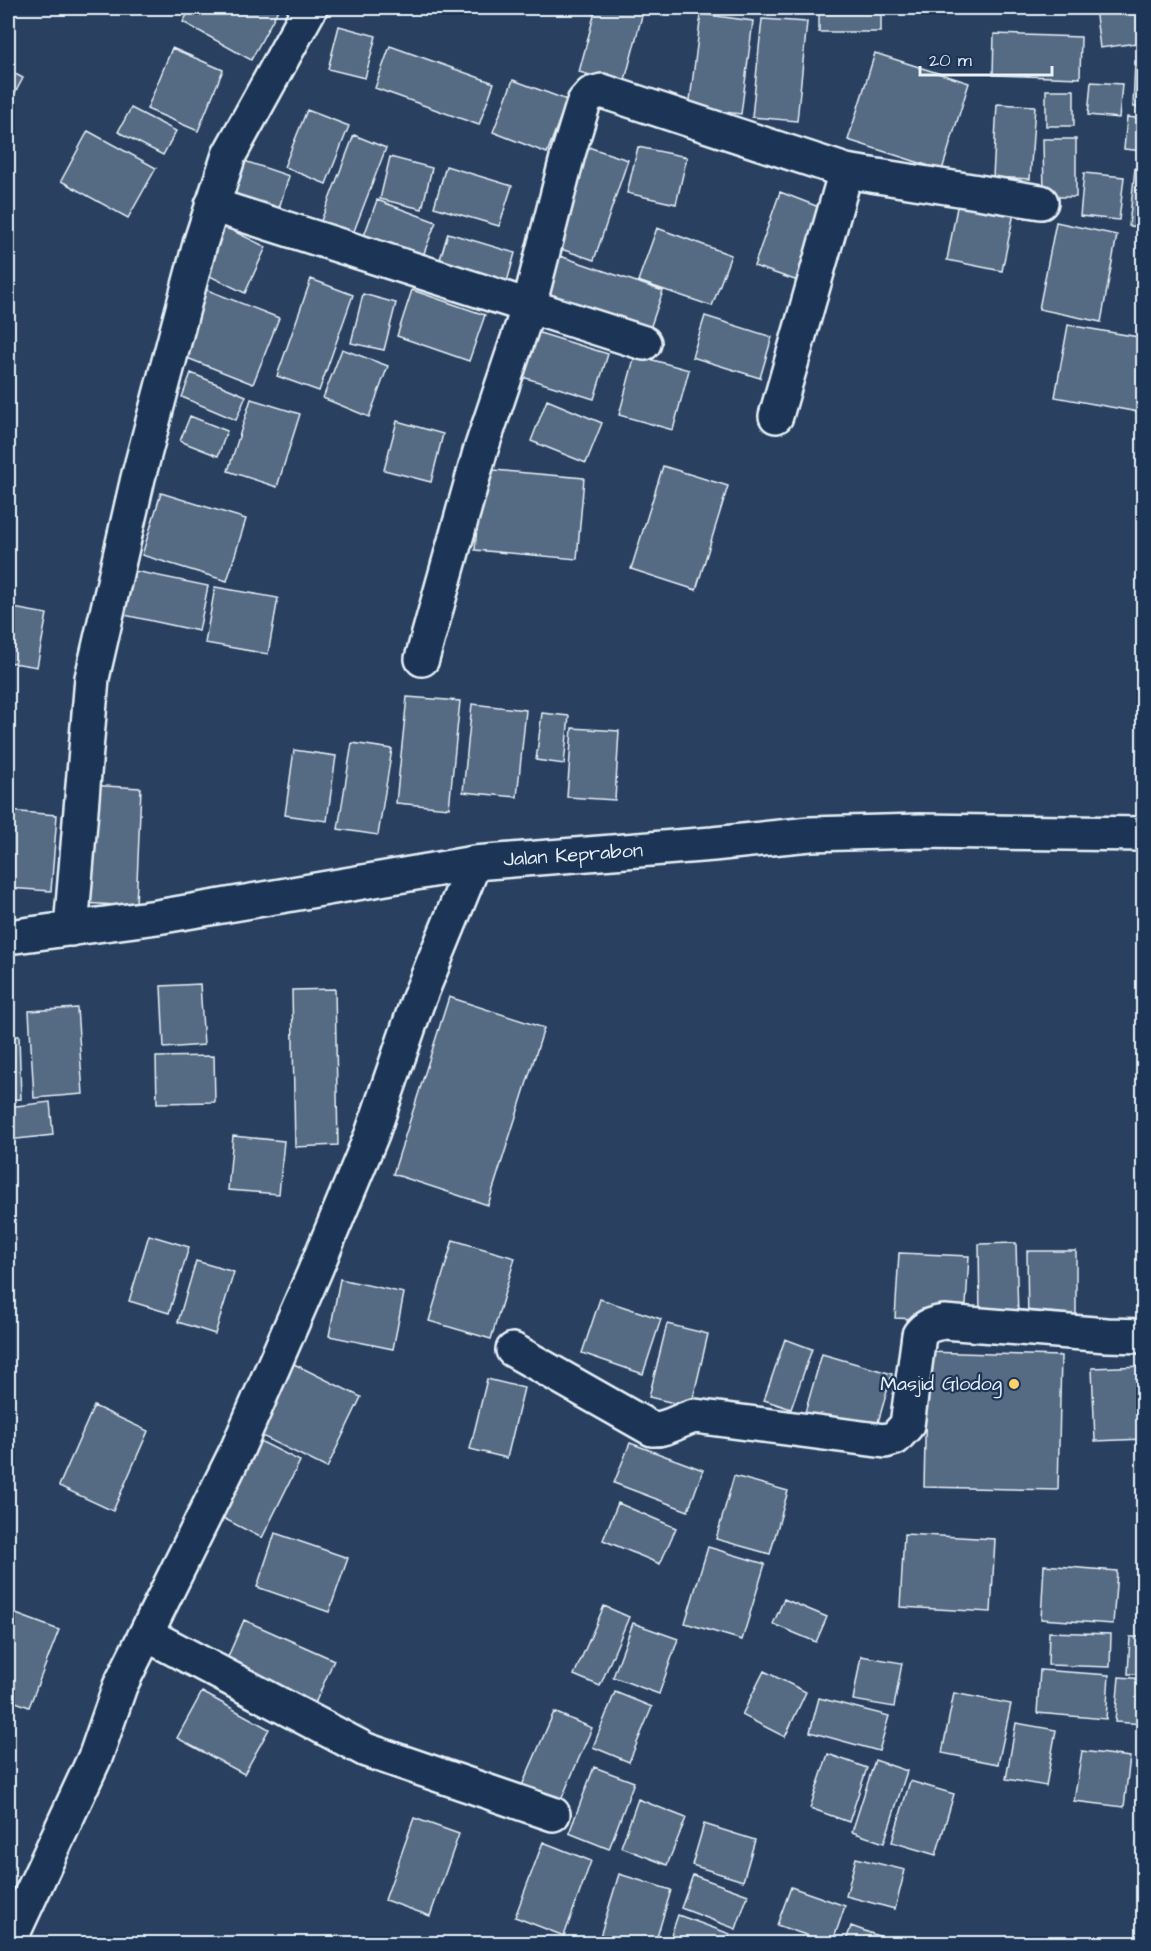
<svg xmlns="http://www.w3.org/2000/svg" width="1151" height="1951" viewBox="0 0 1151 1951" font-family="'Architects Daughter',sans-serif">
	<rect width="100%" height="100%" fill="#294061"/>
	<filter id="ink" filterUnits="userSpaceOnUse"><feTurbulence type="fractalNoise" baseFrequency=".0167" numOctaves="2"/><feDisplacementMap in="SourceGraphic" scale="12" xChannelSelector="R" yChannelSelector="G"/><feConvolveMatrix kernelMatrix="1 2 1 2 8 2 1 2 1" color-interpolation-filters="sRGB"/></filter>
	<g filter="url(#ink)">
		<path fill="#556a83" stroke="#e8f1f8" stroke-width="1.5" d="M 191,8 L 272,8 L 278,10 L 251,60 L 183,22 Z
			M 596,8 L 644,8 L 624,84 L 579,72 Z
			M 819,8 L 881,8 L 881,32 L 819,32 Z
			M 1095,8 L 1144,8 L 1144,42 L 1100,48 Z
			M 701,14 L 753,21 L 741,114 L 689,108 Z
			M 762,19 L 807,22 L 797,121 L 752,117 Z
			M 339,26 L 376,36 L 365,78 L 328,69 Z
			M 994,34 L 1081,37 L 1080,78 L 993,75 Z
			M 390,46 L 494,83 L 479,125 L 375,88 Z
			M 172,48 L 223,70 L 198,131 L 147,109 Z
			M 875,53 L 969,83 L 942,170 L 848,140 Z
			M 1135,61 L 1144,61 L 1144,107 L 1133,107 Z
			M 8,70 L 23,78 L 8,106 Z
			M 513,80 L 567,100 L 547,153 L 493,132 Z
			M 1091,82 L 1122,84 L 1119,118 L 1088,115 Z
			M 1046,90 L 1074,90 L 1074,126 L 1046,126 Z
			M 997,104 L 1035,106 L 1030,179 L 993,177 Z
			M 131,108 L 176,131 L 163,155 L 118,132 Z
			M 307,110 L 349,126 L 326,184 L 284,167 Z
			M 1127,117 L 1144,119 L 1144,151 L 1124,149 Z
			M 88,131 L 156,168 L 128,218 L 61,181 Z
			M 354,135 L 386,148 L 349,244 L 317,231 Z
			M 1043,139 L 1076,139 L 1076,197 L 1044,197 Z
			M 582,145 L 628,160 L 594,260 L 549,245 Z
			M 638,147 L 687,157 L 676,204 L 627,193 Z
			M 233,157 L 289,176 L 276,218 L 219,199 Z
			M 390,157 L 432,168 L 422,209 L 380,199 Z
			M 446,166 L 512,186 L 499,226 L 434,207 Z
			M 1135,168 L 1144,169 L 1144,227 L 1129,226 Z
			M 1084,173 L 1124,177 L 1119,220 L 1080,216 Z
			M 780,192 L 824,209 L 798,281 L 754,266 Z
			M 377,200 L 436,222 L 419,266 L 361,244 Z
			M 958,202 L 1014,213 L 1002,271 L 947,260 Z
			M 1056,222 L 1117,235 L 1101,322 L 1039,309 Z
			M 219,224 L 266,247 L 245,293 L 197,270 Z
			M 657,228 L 731,255 L 712,306 L 638,281 Z
			M 448,233 L 515,253 L 505,289 L 437,269 Z
			M 557,255 L 663,291 L 645,343 L 540,306 Z
			M 311,279 L 353,295 L 319,391 L 277,376 Z
			M 197,286 L 279,318 L 253,384 L 172,352 Z
			M 412,290 L 485,315 L 469,361 L 397,336 Z
			M 363,294 L 396,303 L 384,350 L 351,343 Z
			M 705,316 L 772,337 L 760,378 L 692,357 Z
			M 1068,325 L 1144,338 L 1144,413 L 1055,397 Z
			M 530,330 L 608,354 L 594,399 L 516,375 Z
			M 342,349 L 388,366 L 369,417 L 323,398 Z
			M 635,355 L 689,370 L 673,430 L 619,415 Z
			M 191,373 L 246,396 L 236,420 L 182,397 Z
			M 251,399 L 300,414 L 277,487 L 228,471 Z
			M 547,400 L 602,423 L 586,463 L 531,441 Z
			M 190,416 L 227,431 L 218,456 L 180,441 Z
			M 397,421 L 443,434 L 431,482 L 384,470 Z
			M 663,466 L 728,486 L 696,590 L 631,569 Z
			M 482,469 L 584,478 L 577,559 L 475,550 Z
			M 161,493 L 246,519 L 227,581 L 142,555 Z
			M 125,569 L 208,586 L 199,631 L 115,613 Z
			M 215,587 L 278,598 L 268,654 L 205,643 Z
			M 8,607 L 47,614 L 37,667 L 8,662 Z
			M 407,697 L 460,701 L 449,808 L 396,803 Z
			M 472,704 L 526,710 L 517,797 L 463,792 Z
			M 542,713 L 569,716 L 564,764 L 536,760 Z
			M 572,728 L 619,731 L 615,800 L 567,797 Z
			M 352,743 L 392,749 L 378,835 L 338,829 Z
			M 294,750 L 336,756 L 327,821 L 285,815 Z
			M 87,785 L 141,788 L 136,906 L 81,903 Z
			M 8,811 L 57,815 L 51,891 L 8,888 Z
			M 200,984 L 204,1045 L 164,1048 L 161,986 Z
			M 335,989 L 338,1145 L 295,1147 L 292,990 Z
			M 449,997 L 544,1028 L 488,1205 L 393,1174 Z
			M 77,1008 L 83,1094 L 34,1098 L 29,1011 Z
			M 8,1036 L 19,1036 L 21,1099 L 8,1100 Z
			M 214,1056 L 215,1102 L 157,1103 L 156,1057 Z
			M 50,1102 L 53,1135 L 8,1140 L 8,1107 Z
			M 233,1136 L 284,1141 L 279,1194 L 228,1190 Z
			M 149,1235 L 189,1247 L 169,1313 L 129,1301 Z
			M 453,1240 L 515,1258 L 491,1339 L 429,1321 Z
			M 1016,1243 L 1018,1318 L 980,1319 L 979,1244 Z
			M 1027,1251 L 1076,1251 L 1076,1326 L 1028,1326 Z
			M 899,1253 L 969,1256 L 965,1321 L 895,1318 Z
			M 196,1261 L 234,1272 L 215,1334 L 178,1322 Z
			M 340,1279 L 404,1293 L 393,1349 L 329,1336 Z
			M 600,1299 L 661,1319 L 643,1374 L 582,1353 Z
			M 667,1324 L 708,1334 L 691,1407 L 649,1397 Z
			M 785,1339 L 812,1349 L 791,1409 L 764,1400 Z
			M 927,1352 L 1061,1356 L 1058,1490 L 924,1487 Z
			M 822,1354 L 892,1374 L 874,1436 L 804,1416 Z
			M 292,1363 L 361,1397 L 327,1468 L 258,1434 Z
			M 1144,1366 L 1144,1439 L 1095,1441 L 1092,1368 Z
			M 487,1379 L 524,1388 L 507,1458 L 470,1449 Z
			M 94,1406 L 148,1431 L 113,1511 L 59,1486 Z
			M 256,1439 L 300,1461 L 262,1538 L 219,1516 Z
			M 630,1443 L 703,1470 L 688,1511 L 614,1483 Z
			M 734,1476 L 788,1491 L 770,1554 L 716,1539 Z
			M 618,1503 L 676,1528 L 660,1564 L 603,1540 Z
			M 275,1533 L 348,1558 L 329,1612 L 257,1587 Z
			M 904,1534 L 995,1539 L 991,1612 L 900,1607 Z
			M 708,1547 L 765,1564 L 742,1640 L 685,1623 Z
			M 1044,1565 L 1117,1571 L 1113,1624 L 1041,1619 Z
			M 784,1599 L 827,1617 L 816,1642 L 773,1624 Z
			M 604,1606 L 629,1617 L 600,1686 L 574,1675 Z
			M 8,1611 L 59,1630 L 29,1707 L 8,1699 Z
			M 244,1620 L 334,1660 L 313,1708 L 223,1668 Z
			M 633,1623 L 678,1639 L 659,1694 L 613,1677 Z
			M 1049,1632 L 1111,1634 L 1110,1667 L 1048,1665 Z
			M 1130,1637 L 1144,1637 L 1144,1674 L 1128,1674 Z
			M 861,1656 L 902,1663 L 894,1707 L 853,1700 Z
			M 1040,1670 L 1109,1675 L 1106,1719 L 1037,1713 Z
			M 764,1671 L 806,1692 L 785,1737 L 742,1715 Z
			M 1119,1677 L 1144,1679 L 1144,1724 L 1115,1722 Z
			M 202,1692 L 269,1729 L 244,1774 L 177,1738 Z
			M 615,1692 L 652,1707 L 629,1762 L 593,1747 Z
			M 954,1693 L 1011,1704 L 998,1764 L 942,1753 Z
			M 819,1698 L 889,1716 L 879,1751 L 810,1732 Z
			M 554,1712 L 592,1728 L 555,1814 L 517,1797 Z
			M 1016,1723 L 1056,1730 L 1046,1786 L 1006,1779 Z
			M 1082,1751 L 1130,1757 L 1124,1807 L 1074,1801 Z
			M 828,1754 L 867,1768 L 849,1822 L 810,1808 Z
			M 1143,1755 L 1144,1755 L 1144,1807 L 1140,1806 Z
			M 875,1760 L 907,1771 L 884,1843 L 852,1832 Z
			M 594,1767 L 634,1782 L 609,1849 L 569,1833 Z
			M 910,1781 L 954,1794 L 936,1855 L 892,1842 Z
			M 638,1799 L 686,1818 L 667,1865 L 621,1847 Z
			M 414,1818 L 459,1834 L 430,1916 L 385,1900 Z
			M 704,1824 L 755,1840 L 743,1881 L 692,1865 Z
			M 543,1842 L 591,1861 L 564,1936 L 515,1917 Z
			M 856,1858 L 905,1870 L 895,1909 L 846,1896 Z
			M 619,1874 L 671,1890 L 655,1944 L 598,1943 Z
			M 693,1875 L 748,1895 L 736,1929 L 681,1908 Z
			M 791,1887 L 845,1906 L 832,1944 L 777,1925 Z
			M 678,1915 L 730,1934 L 727,1944 L 668,1944 Z
			M 851,1926 L 892,1941 L 891,1944 L 845,1944 Z"/>
		<g fill="none" stroke-linecap="round" stroke-linejoin="round">
			<defs>
				<path id="minor" d="M 212,205 L 644,343
					M 776,416 L 846,171
					M 422,659 L 480,452 L 529,306 L 568,154 L 584,102 L 591,94 L 602,91 L 846,171 L 1041,202
					M 71,929 L 92,678 L 138,478 L 200,244 L 229,155 L 310,8
					M 8,937 L 157,917 L 474,863 L 713,844 L 810,834 L 920,831 L 1144,834
					M 513,1350 L 652,1429 C 668,1430 680,1419 695,1416 L 885,1441 L 895,1438 L 907,1425 L 919,1335 C 926,1325 933,1324 944,1322 L 1107,1335 L 1144,1336
					M 146,1634 L 366,1750 L 553,1814
					M 8,1944 L 96,1755 L 120,1686 L 237,1450 L 314,1273 L 372,1134 L 417,1003 L 474,863"/>
			</defs>
			<use href="#minor" stroke="#e8f1f8" stroke-width="38"/>
			<use href="#minor" stroke="#1d3557" stroke-width="33"/>
		</g>
	</g>
	<circle fill="#ffd166" stroke="#1d3557" stroke-width="2" cx="1014" cy="1384" r="6"/>
	<g text-anchor="middle" dominant-baseline="central" stroke-width="4.5" stroke-linejoin="round" paint-order="stroke">
		<g font-size="20" fill="#e8f1f8" stroke="#1d3557">
			<text transform="translate(573 855) rotate(-4)">Jalan Keprabon</text>
		</g>
		<g font-size="20" fill="#e8f1f8" stroke="#1d3557" text-anchor="end">
			<text x="1002" y="1384">Masjid Glodog</text>
		</g>
	</g>
	<rect width="1151" height="1951" fill="none" stroke="#1d3557" stroke-width="30"/>
	<rect x="15" y="15" width="1121" height="1921" fill="none" stroke="#e8f1f8" stroke-width="2" filter="url(#ink)"/>
	<path d="M920 66v9h132v-9" fill="none" stroke="#e8f1f8" stroke-width="3"/>
	<text x="929" y="66" font-size="18" fill="#e8f1f8" stroke="#1d3557" stroke-width="4.5" paint-order="stroke">20 m</text>
</svg>
